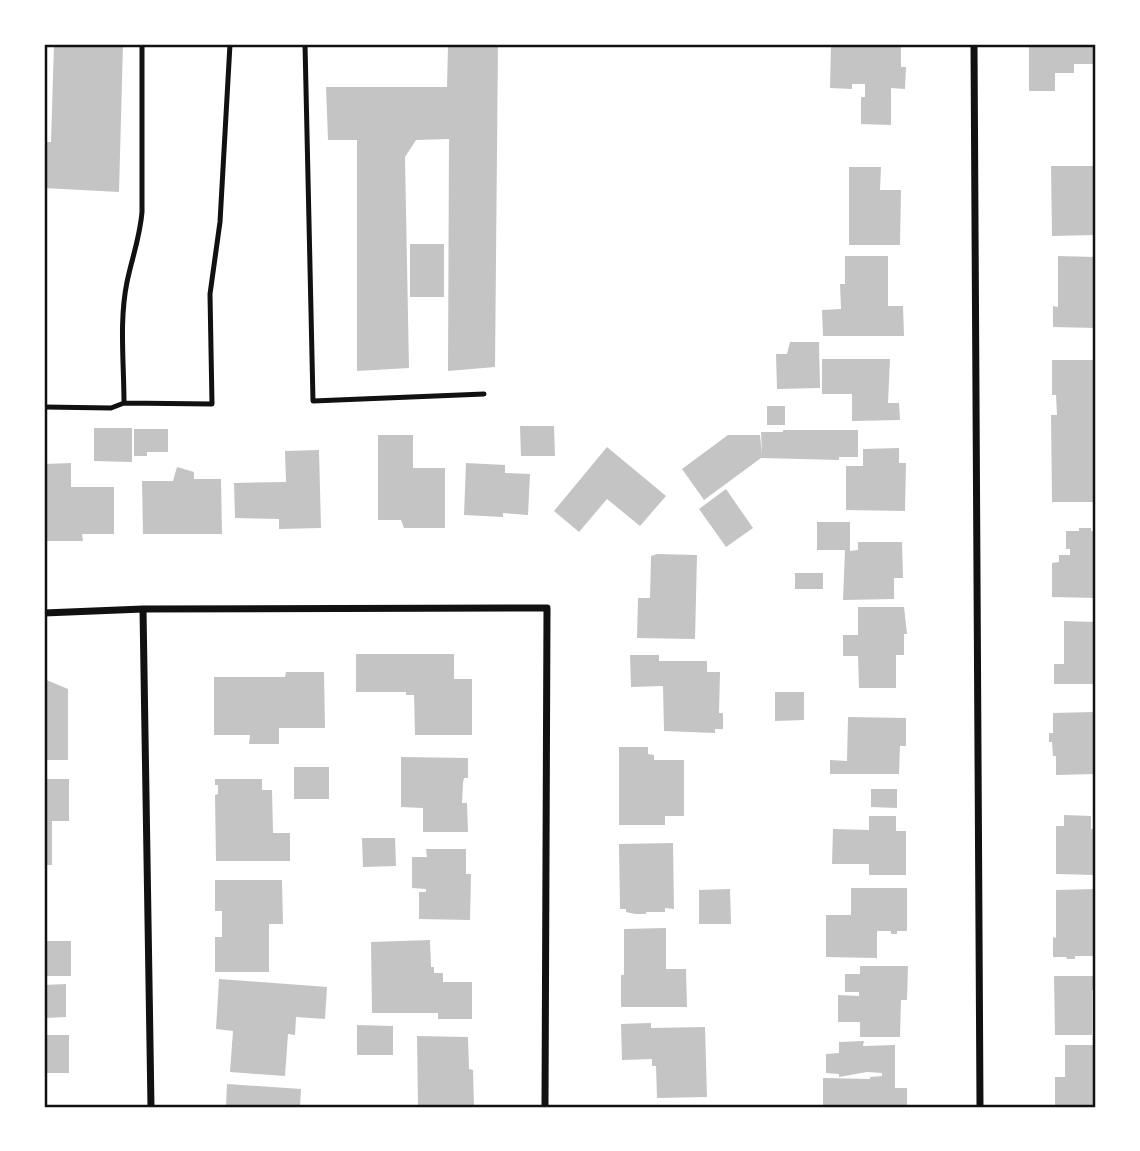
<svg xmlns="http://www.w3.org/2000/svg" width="1140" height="1151" viewBox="0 0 1140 1151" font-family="'Sofia Sans Condensed',sans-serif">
	<rect width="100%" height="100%" fill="#fff"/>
	<path fill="#c4c4c4" d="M 54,44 L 123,44 L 119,192 L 44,188 L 44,142 L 51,142 Z
		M 439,44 L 498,44 L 495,367 L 448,371 L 449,139 L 416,140 L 405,157 L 409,368 L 357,371 L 357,140 L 328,140 L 326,87 L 447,87 L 448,46 L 439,46 Z
		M 831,44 L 901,44 L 901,67 L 906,67 L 905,89 L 891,88 L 891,125 L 861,124 L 861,97 L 865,97 L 865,84 L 852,84 L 852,89 L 830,88 Z
		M 1029,44 L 1096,44 L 1096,64 L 1074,64 L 1074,73 L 1055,73 L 1055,91 L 1029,91 Z
		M 1051,166 L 1093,166 L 1094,173 L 1096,173 L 1096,235 L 1052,236 Z
		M 849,167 L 881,167 L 880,190 L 901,190 L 900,245 L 849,245 Z
		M 410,244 L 444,244 L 444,297 L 410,297 Z
		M 845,256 L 888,256 L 888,306 L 903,306 L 904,336 L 823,336 L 822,310 L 841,309 L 840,284 L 845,284 Z
		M 1058,256 L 1096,257 L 1096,277 L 1094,277 L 1093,281 L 1096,281 L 1096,328 L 1053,327 L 1053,306 L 1058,307 Z
		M 790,342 L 819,342 L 820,388 L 777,389 L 776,354 L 787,354 Z
		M 822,359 L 890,359 L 888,403 L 899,403 L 900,420 L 852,421 L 852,394 L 822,394 Z
		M 1052,360 L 1096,360 L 1096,502 L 1052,502 L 1051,415 L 1057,415 L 1056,395 L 1052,395 Z
		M 767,406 L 785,406 L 785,425 L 767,425 Z
		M 520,426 L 554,426 L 555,456 L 521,456 Z
		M 94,428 L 132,428 L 132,462 L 94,461 Z
		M 134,429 L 168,429 L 168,452 L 147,452 L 147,456 L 134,456 Z
		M 783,430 L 858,430 L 858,457 L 839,457 L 839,460 L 761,458 L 704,500 L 682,469 L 728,435 L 760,435 L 762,455 L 761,432 L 783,432 Z
		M 378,435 L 413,435 L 413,468 L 445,468 L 445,528 L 404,528 L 401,520 L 378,520 Z
		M 607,447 L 666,496 L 640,526 L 607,499 L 579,532 L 554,511 Z
		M 899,448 L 899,463 L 906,463 L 905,511 L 846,510 L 846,466 L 863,466 L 863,449 Z
		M 319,450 L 321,528 L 279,529 L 279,519 L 235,518 L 234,483 L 286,482 L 285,451 Z
		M 71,463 L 71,487 L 114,487 L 114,534 L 82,534 L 83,541 L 44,541 L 45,464 Z
		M 466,463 L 505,465 L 505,473 L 530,474 L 528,515 L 503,513 L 503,517 L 464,515 Z
		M 177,467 L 194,472 L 194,479 L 221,479 L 222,534 L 143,534 L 142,481 L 173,481 Z
		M 726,489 L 753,528 L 726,547 L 699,509 Z
		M 817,522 L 850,522 L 850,551 L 858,550 L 858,542 L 902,542 L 903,578 L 894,578 L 894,599 L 843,600 L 845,550 L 817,550 Z
		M 1079,528 L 1091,528 L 1091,531 L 1096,531 L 1096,598 L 1052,597 L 1052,563 L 1059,562 L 1059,555 L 1070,555 L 1070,549 L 1066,549 L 1066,531 L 1079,531 Z
		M 657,554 L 697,555 L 695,639 L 637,638 L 638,598 L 650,598 L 651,556 Z
		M 795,573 L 823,573 L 823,589 L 795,589 Z
		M 858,607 L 904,607 L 907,634 L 904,634 L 904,655 L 896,655 L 896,688 L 859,688 L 858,656 L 843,656 L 843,635 L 858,635 Z
		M 1064,621 L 1096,622 L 1096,684 L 1054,684 L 1054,664 L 1064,664 Z
		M 356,654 L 454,654 L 454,679 L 472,679 L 472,735 L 415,735 L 414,695 L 406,695 L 406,692 L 356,692 Z
		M 630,655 L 659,655 L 659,661 L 707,661 L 707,672 L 720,672 L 719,713 L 723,713 L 723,729 L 715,729 L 715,733 L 664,731 L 663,686 L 631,687 Z
		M 286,672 L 324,672 L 325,728 L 279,728 L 279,744 L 249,744 L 250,735 L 214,735 L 214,677 L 285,677 Z
		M 44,679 L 68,689 L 68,760 L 44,760 Z
		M 775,692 L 804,692 L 804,720 L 775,721 Z
		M 1094,712 L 1096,728 L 1095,774 L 1056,775 L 1056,756 L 1053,756 L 1052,742 L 1049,742 L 1049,733 L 1053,733 L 1053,713 Z
		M 848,717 L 906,718 L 906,746 L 900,746 L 899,774 L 830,774 L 830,760 L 847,761 Z
		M 619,747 L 648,747 L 648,754 L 654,755 L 654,760 L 684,760 L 684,816 L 665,816 L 665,825 L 619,825 Z
		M 401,757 L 468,758 L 468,778 L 464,778 L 463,783 L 462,803 L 467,803 L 468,832 L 423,832 L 423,808 L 401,807 Z
		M 294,767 L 329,767 L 329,799 L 294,799 Z
		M 44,779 L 69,779 L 69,821 L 52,821 L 52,865 L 44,865 Z
		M 215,779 L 262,779 L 262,790 L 272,790 L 273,833 L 290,833 L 290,861 L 216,861 L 215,795 L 218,794 L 218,785 L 215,785 Z
		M 871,789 L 897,789 L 897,808 L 871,807 Z
		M 1064,815 L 1091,816 L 1091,829 L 1096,829 L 1096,875 L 1056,874 L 1056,826 L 1064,826 Z
		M 869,816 L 896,816 L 896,831 L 906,831 L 906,875 L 869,875 L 869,864 L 832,864 L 833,829 L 869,830 Z
		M 362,838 L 395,838 L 396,866 L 363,867 Z
		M 673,843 L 674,909 L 665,908 L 665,912 L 646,912 L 646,914 L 635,914 L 626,912 L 626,909 L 620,909 L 619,844 Z
		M 426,849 L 466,849 L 466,874 L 471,874 L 470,920 L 419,919 L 419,892 L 426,892 L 426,889 L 412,888 L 412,857 L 427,857 Z
		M 215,880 L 282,880 L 283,924 L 269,924 L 269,972 L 215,972 L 215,937 L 222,937 L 222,911 L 215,911 Z
		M 851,888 L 907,888 L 907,931 L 897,931 L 897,934 L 891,934 L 891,931 L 877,931 L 877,958 L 826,957 L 826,915 L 851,915 Z
		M 730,889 L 731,924 L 699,924 L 699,890 Z
		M 1096,889 L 1096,956 L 1075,956 L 1075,959 L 1067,959 L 1066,957 L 1053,957 L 1053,937 L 1056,938 L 1056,890 Z
		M 666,928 L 666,969 L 686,969 L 687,1007 L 621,1007 L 621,975 L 624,975 L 624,929 Z
		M 430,940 L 431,967 L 434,967 L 434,973 L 443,973 L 443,982 L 472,982 L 472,1019 L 438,1019 L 438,1013 L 372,1013 L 371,942 Z
		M 44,941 L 71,941 L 71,976 L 44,976 Z
		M 860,966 L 908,966 L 907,1000 L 901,1000 L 900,1037 L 860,1037 L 860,1022 L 838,1022 L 838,995 L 859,996 L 859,992 L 845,992 L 845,974 L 860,974 Z
		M 1054,976 L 1096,976 L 1096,990 L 1092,990 L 1092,1035 L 1055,1035 Z
		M 219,979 L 327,987 L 325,1019 L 296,1017 L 295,1035 L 288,1034 L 285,1076 L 230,1072 L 233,1031 L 216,1029 Z
		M 66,984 L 66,1017 L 44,1018 L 44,985 Z
		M 651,1023 L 651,1028 L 705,1027 L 707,1097 L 657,1098 L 656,1066 L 652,1066 L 652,1059 L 622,1060 L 621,1024 Z
		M 357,1025 L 393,1026 L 393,1055 L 357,1055 Z
		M 44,1035 L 69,1035 L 69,1073 L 44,1073 Z
		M 417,1036 L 468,1037 L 469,1069 L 473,1070 L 474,1105 L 418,1106 Z
		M 864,1041 L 863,1046 L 895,1045 L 895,1088 L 907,1088 L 907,1107 L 823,1107 L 823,1078 L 870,1079 L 870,1077 L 882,1076 L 882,1073 L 867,1072 L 839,1077 L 839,1074 L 826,1073 L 826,1054 L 839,1053 L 839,1042 Z
		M 1065,1045 L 1096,1045 L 1096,1107 L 1055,1107 L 1055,1077 L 1065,1077 Z
		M 227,1084 L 301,1089 L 300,1107 L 226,1107 Z"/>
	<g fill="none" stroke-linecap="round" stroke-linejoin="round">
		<path stroke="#111" stroke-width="5" d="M 142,44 L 142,212 C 140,237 132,258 127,282 C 119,321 124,363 124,403 L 212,404 L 210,294 L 220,222 L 230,44
			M 305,44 L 313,401 L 484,394
			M 44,407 L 111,408 L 124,403"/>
		<path stroke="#111" stroke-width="7" d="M 974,44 L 980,1107
			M 143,609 L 151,1107
			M 44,613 L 143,609 L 547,608 L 545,1107"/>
	</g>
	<rect width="1140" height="1151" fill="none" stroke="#ffffff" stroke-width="91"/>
	<rect x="46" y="46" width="1048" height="1060" fill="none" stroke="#111" stroke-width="2.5"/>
</svg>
